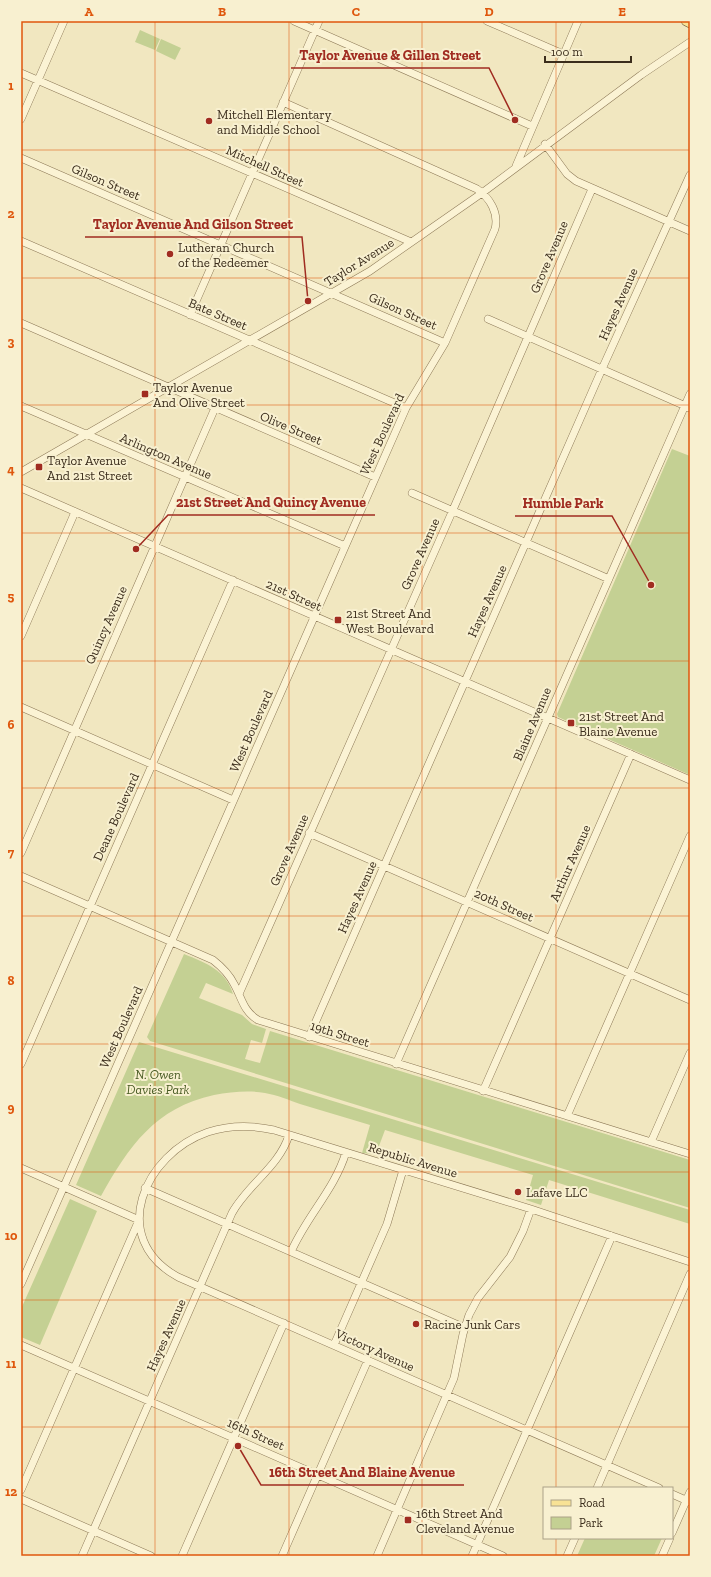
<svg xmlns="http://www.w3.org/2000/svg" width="711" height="1577" viewBox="0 0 711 1577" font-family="'Zilla Slab',serif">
	<rect width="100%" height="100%" fill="#f1e7c0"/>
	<path fill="#c4d093" d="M 140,30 L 160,39 L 155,50 L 135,42 Z
		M 161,39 L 181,48 L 175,60 L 156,51 Z
		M 672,449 L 690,456 L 690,775 L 558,717 L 557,714 Z
		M 184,954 C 206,963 226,970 233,994 L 206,983 L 199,998 L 242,1015 L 252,1024 L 266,1029 L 262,1043 L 251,1040 L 245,1059 L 260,1063 L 270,1031 L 690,1160 L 690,1208 L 150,1041 L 147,1037 Z
		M 139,1042 L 690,1210 L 690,1224 L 549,1180 L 541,1205 L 526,1200 L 533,1175 L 385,1130 L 376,1154 L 362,1153 L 370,1125 C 347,1118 323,1111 300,1104 C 289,1100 277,1095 265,1093 C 249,1090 231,1092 214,1095 C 155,1108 129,1146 101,1196 L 76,1185 Z
		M 70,1199 L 97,1211 L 40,1345 L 21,1337 L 21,1309 Z
		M 585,1538 L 662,1538 L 654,1556 L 577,1556 Z"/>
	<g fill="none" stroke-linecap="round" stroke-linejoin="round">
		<defs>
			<path id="minor" d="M 294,21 L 532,126
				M 487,21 L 563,54
				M 21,73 L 411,242
				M 21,119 L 64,21
				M 545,144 L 567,174 L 576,181 L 690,231
				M 21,158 L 445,343
				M 516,166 L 578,21
				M 21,241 L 406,408
				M 190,315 L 319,21
				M 488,319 L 690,408
				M 21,323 L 375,477
				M 21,406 L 345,546
				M 21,472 L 370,271 L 482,193 L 641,75 L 690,42
				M 21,488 L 690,780
				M 412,493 L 609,579
				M 21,636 L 75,512
				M 21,707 L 233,800
				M 309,833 L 690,1000
				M 21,853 L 215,408
				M 21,876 L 213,960 C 222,967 229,974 234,984 C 242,998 243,1011 258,1020 L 690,1154
				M 239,994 L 452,512 L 592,189
				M 309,1037 L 602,369 L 690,175
				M 21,1064 L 233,580
				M 396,1064 L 690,394
				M 483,1091 L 631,754
				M 567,1116 L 690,836
				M 651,1142 L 690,1053
				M 21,1168 L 139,1220 L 21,1490
				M 145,1188 L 465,1328
				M 291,1252 C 306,1217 335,1189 346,1152
				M 21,1284 L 406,408 L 445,343 L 495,229 C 499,213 490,198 477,189 L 283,102
				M 21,1345 L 503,1556
				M 334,1345 L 387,1224 L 403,1170
				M 597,1488 L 690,1274
				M 659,1488 L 178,1277 C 107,1238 144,1154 208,1132 C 230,1125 252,1125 274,1130 L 531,1209 L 690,1262
				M 672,1494 L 690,1502
				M 21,1499 L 151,1556
				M 672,1533 L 690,1492
				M 82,1556 L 232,1213 C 248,1184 279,1167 289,1135
				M 182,1556 L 284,1323
				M 282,1556 L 368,1360
				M 377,1556 L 454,1378 L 463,1334 L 469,1315 L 478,1298 L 510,1257 L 523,1231 L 531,1209
				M 472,1556 L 612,1236
				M 567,1556 L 575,1538
				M 662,1556 L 670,1538"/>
			<path id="major" d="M 686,21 L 690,23"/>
		</defs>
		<use href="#minor" stroke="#8c7856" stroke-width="8"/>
		<use href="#major" stroke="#59452b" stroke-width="10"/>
		<use href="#minor" stroke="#fbf3d4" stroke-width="7"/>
		<use href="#major" stroke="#f8e295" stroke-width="9"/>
	</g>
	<path fill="none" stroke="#df570d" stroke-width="1" stroke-opacity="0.55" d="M 155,21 L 155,1556M 289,21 L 289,1556M 422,21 L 422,1556M 556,21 L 556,1488M 21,150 L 690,150M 21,278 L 690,278M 21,405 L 690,405M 21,533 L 690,533M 21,661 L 690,661M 21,788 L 690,788M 21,916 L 690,916M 21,1044 L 690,1044M 21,1172 L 690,1172M 21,1300 L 690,1300M 21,1427 L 690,1427M 556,1538 L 556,1556"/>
	<g fill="#a02c21" stroke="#f8f0d0" stroke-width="1.5">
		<circle cx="209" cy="121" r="4"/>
		<circle cx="170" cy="254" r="4"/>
		<rect x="141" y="390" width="8" height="8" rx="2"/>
		<rect x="35" y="463" width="8" height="8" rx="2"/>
		<rect x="334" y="616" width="8" height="8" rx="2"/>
		<rect x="567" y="719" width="8" height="8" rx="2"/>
		<circle cx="518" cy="1192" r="4"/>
		<circle cx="416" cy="1324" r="4"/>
		<rect x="404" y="1516" width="8" height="8" rx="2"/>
	</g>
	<g text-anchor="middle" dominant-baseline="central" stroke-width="4" stroke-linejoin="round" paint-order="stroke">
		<g font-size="13" fill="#3b2d1c" stroke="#f8f0d0" text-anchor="start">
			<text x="217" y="114">Mitchell Elementary<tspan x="217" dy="15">and Middle School</tspan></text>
			<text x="178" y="247">Lutheran Church<tspan x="178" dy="15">of the Redeemer</tspan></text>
			<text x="153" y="387">Taylor Avenue<tspan x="153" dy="15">And Olive Street</tspan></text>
			<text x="47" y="460">Taylor Avenue<tspan x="47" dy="15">And 21st Street</tspan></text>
			<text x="346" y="613">21st Street And<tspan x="346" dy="15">West Boulevard</tspan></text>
			<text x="579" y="716">21st Street And<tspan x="579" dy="15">Blaine Avenue</tspan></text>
			<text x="526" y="1192">Lafave LLC</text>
			<text x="424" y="1324">Racine Junk Cars</text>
			<text x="416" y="1513">16th Street And<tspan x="416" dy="15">Cleveland Avenue</tspan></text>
		</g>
		<g font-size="13" fill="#3b2d1c" stroke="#f8f0d0">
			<text transform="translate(265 166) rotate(24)">Mitchell Street</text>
			<text transform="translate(106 182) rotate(23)">Gilson Street</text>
			<text transform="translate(549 257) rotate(-67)">Grove Avenue</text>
			<text transform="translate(359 262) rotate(-32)">Taylor Avenue</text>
			<text transform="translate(618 304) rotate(-66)">Hayes Avenue</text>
			<text transform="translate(403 311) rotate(24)">Gilson Street</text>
			<text transform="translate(218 314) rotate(23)">Bate Street</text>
			<text transform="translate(291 428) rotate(23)">Olive Street</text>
			<text transform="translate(382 434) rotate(-65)">West Boulevard</text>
			<text transform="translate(166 456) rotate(23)">Arlington Avenue</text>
			<text transform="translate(420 554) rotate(-66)">Grove Avenue</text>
			<text transform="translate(294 595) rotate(24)">21st Street</text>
			<text transform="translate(487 601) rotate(-66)">Hayes Avenue</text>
			<text transform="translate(106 625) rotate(-66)">Quincy Avenue</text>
			<text transform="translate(532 724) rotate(-67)">Blaine Avenue</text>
			<text transform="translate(251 731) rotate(-66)">West Boulevard</text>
			<text transform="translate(116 817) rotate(-66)">Deane Boulevard</text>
			<text transform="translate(289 850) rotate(-66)">Grove Avenue</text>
			<text transform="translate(570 863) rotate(-66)">Arthur Avenue</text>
			<text transform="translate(357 897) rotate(-66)">Hayes Avenue</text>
			<text transform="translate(504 905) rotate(24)">20th Street</text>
			<text transform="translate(121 1027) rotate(-66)">West Boulevard</text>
			<text transform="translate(340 1034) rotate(17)">19th Street</text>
			<text transform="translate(413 1160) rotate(17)">Republic Avenue</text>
			<text transform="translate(166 1335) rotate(-66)">Hayes Avenue</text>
			<text transform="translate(375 1350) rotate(24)">Victory Avenue</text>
			<text transform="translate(256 1434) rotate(24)">16th Street</text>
		</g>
		<g font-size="13" font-style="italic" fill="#465921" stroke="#f8f0d0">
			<text x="158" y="1074">N. Owen<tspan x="158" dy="15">Davies Park</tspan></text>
		</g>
	</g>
	<path fill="none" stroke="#a02c21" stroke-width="1.5" d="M515 120L489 68H291M308 301L302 237H85M136 549L168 515H375M651 585L612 516H515M238 1446L261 1485H464"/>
	<g fill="#a02c21" stroke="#f8f0d0" stroke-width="1.5">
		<circle cx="515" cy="120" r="4"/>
		<circle cx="308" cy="301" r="4"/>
		<circle cx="136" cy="549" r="4"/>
		<circle cx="651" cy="585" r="4"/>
		<circle cx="238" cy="1446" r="4"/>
	</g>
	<g font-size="14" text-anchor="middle" font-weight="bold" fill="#a02c21" stroke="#f8f0d0" stroke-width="4" stroke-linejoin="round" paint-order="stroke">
		<text x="390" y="60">Taylor Avenue &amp; Gillen Street</text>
		<text x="193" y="229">Taylor Avenue And Gilson Street</text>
		<text x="271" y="507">21st Street And Quincy Avenue</text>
		<text x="563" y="508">Humble Park</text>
		<text x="362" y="1477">16th Street And Blaine Avenue</text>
	</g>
	<rect width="711" height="1577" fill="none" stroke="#f8f0d0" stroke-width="44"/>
	<rect x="543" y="1487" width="130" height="52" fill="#f8f0d0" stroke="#aca288"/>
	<rect x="551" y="1500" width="20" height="6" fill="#f8e295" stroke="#aca288"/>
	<text x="579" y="1507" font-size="12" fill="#3b2d1c">Road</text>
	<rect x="551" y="1517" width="20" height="12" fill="#c4d093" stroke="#aca288"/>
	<text x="579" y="1527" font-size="12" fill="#3b2d1c">Park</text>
	<path d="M545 56v6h86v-6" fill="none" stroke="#3b2d1c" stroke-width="2"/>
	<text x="551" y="56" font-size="12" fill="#3b2d1c" stroke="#f8f0d0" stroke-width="3" paint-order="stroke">100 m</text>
	<rect x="22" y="22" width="667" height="1533" fill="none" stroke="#df570d" stroke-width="1.5"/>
	<g font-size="13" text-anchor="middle" font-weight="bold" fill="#df570d">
		<text x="89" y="16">A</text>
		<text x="222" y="16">B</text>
		<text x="356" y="16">C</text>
		<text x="489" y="16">D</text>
		<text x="622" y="16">E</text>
		<text x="11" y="90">1</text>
		<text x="11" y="218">2</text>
		<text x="11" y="346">3</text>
		<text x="11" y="474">4</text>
		<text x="11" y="601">5</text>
		<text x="11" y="729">6</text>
		<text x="11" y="857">7</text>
		<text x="11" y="985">8</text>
		<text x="11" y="1112">9</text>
		<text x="11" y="1240">10</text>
		<text x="11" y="1368">11</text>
		<text x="11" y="1496">12</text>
	</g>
</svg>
